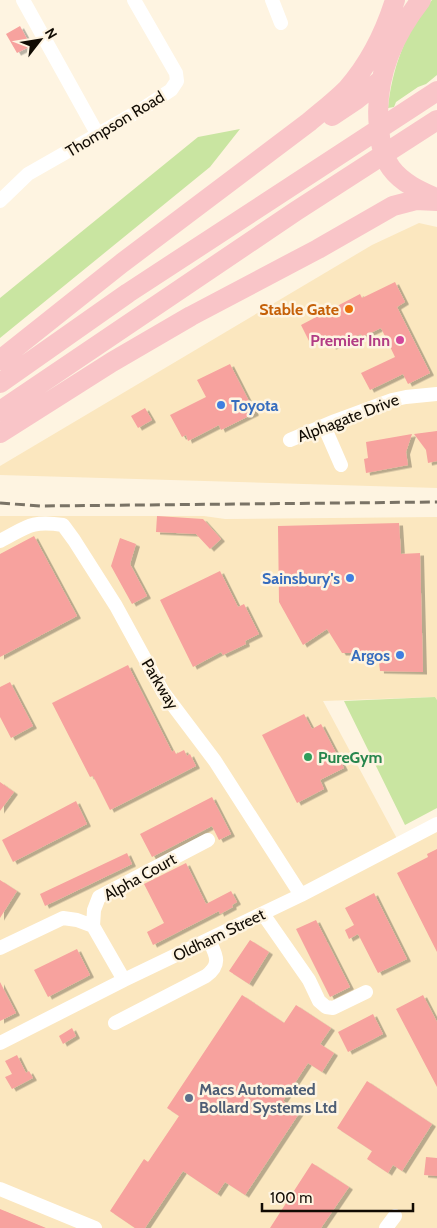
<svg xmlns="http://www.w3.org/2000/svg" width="437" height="1228" viewBox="0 0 437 1228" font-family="Cabin,sans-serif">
	<defs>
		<filter id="shadow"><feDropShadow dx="4" dy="2.5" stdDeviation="0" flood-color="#0004"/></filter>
	</defs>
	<rect width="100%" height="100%" fill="#fef4e1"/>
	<path fill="#fbe7bf" d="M 419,223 L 437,227 L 437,488 L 0,475 L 0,466 L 372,245 Z
		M 0,516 L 204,516 L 225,519 L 437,517 L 437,700 L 435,697 L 323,701 L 402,848 L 437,830 L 437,1228 L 0,1228 Z"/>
	<path fill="#c9e5a1" d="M 432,0 L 437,0 L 437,75 L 426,84 L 418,87 L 396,102 L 394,107 L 388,108 C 392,69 406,29 432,0 Z
		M 240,129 L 210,167 L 0,338 L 0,298 L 198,137 Z
		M 435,697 L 437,700 L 437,808 L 405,825 L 344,701 Z"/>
	<path fill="#f7a29e" filter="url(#shadow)" d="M 20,26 L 31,46 L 17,53 L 6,34 Z
		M 395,282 L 405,302 L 397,307 L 430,373 L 408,384 L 403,374 L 370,390 L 361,373 L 395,357 L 381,328 L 362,337 L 361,334 L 332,347 L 325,335 L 310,343 L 301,325 L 360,294 L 362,298 Z
		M 230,364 L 255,413 L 221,430 L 219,425 L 188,441 L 186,435 L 182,437 L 170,415 L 206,397 L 197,380 Z
		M 145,408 L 152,420 L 138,428 L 131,416 Z
		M 437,431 L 437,461 L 428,463 L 426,450 L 414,434 Z
		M 412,434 L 406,452 L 408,465 L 366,473 L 364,459 L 368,458 L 366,442 Z
		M 157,516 L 203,519 L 221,539 L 210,549 L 196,534 L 156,532 Z
		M 399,523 L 401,554 L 420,553 L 423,672 L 380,671 L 378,653 L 342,653 L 327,629 L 303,645 L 279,602 L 278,526 Z
		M 34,536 L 77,616 L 0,657 L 0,554 Z
		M 120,538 L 136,544 L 130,564 L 147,596 L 132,604 L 111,566 Z
		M 220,571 L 238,607 L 244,604 L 259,634 L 245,641 L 246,644 L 223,655 L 221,652 L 193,667 L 160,600 Z
		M 128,665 L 172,752 L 174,750 L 176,754 L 184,750 L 187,756 L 190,754 L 196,766 L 110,810 L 93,776 L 90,777 L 52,703 Z
		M 10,682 L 33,726 L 11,738 L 0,717 L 0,687 Z
		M 304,714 L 312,729 L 321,724 L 344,768 L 320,780 L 324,789 L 297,803 L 262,735 Z
		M 0,782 L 14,792 L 0,811 Z
		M 212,797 L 231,834 L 219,840 L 212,826 L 152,857 L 140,834 Z
		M 76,801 L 87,824 L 13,862 L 2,840 Z
		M 437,849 L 437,952 L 397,873 L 428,857 L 427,854 Z
		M 127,853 L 132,864 L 45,906 L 40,894 Z
		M 186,863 L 206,904 L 231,891 L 237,902 L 232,905 L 233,907 L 220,914 L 219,911 L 153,945 L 147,932 L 164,923 L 144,884 Z
		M 0,880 L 17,891 L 0,918 Z
		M 374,893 L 407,959 L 378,973 L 358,934 L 349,939 L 345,930 L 354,925 L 345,908 Z
		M 316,920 L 350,987 L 330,997 L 296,929 Z
		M 250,940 L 269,952 L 249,984 L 229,971 Z
		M 77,949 L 90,975 L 48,997 L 34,970 Z
		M 0,982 L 16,1013 L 0,1021 Z
		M 242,995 L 284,1023 L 296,1005 L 331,1028 L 320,1044 L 334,1053 L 322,1072 L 308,1063 L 283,1101 L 300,1112 L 245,1195 L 225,1182 L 217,1194 L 183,1171 L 145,1228 L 135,1228 L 110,1211 L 144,1159 L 148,1162 L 179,1116 L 167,1108 Z
		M 423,995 L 437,1022 L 437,1087 L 396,1009 Z
		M 373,1014 L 383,1034 L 348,1052 L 338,1032 Z
		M 72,1028 L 76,1036 L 63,1044 L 59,1036 Z
		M 17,1055 L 26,1073 L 29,1071 L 33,1078 L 12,1089 L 5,1077 L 12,1074 L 5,1061 Z
		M 367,1081 L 432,1124 L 402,1171 L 393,1165 L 388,1173 L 367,1159 L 372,1151 L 337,1128 Z
		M 426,1157 L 437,1158 L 437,1176 L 424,1175 Z
		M 312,1163 L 349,1187 L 321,1228 L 270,1228 Z
		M 0,1209 L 46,1228 L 0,1228 Z"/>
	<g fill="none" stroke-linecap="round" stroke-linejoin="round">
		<path stroke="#fff" stroke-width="14" d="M 23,0 L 98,135
			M 272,0 L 281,23
			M 0,201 L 28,174 L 142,109 L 171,90 L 177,81 L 176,73 L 134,0
			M 324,426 L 341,465
			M 290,440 L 335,421 L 392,400 L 406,397 L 437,394
			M 0,541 C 27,527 31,520 63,525 L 74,540 L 116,606 L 163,692 L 215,761 L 301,895
			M 263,914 L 309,980 L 319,1001 L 326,1007 L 333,1008 L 366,992
			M 0,948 L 63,918 L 77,920 L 93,926
			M 124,980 L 93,926 L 94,910 L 99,897 L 208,840
			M 115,1023 L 206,976 C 222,964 216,955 209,940
			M 0,1043 L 124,980 L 301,895 L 437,824
			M 0,1189 L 95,1228
			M 386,1228 L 395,1216"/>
		<path stroke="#f9c5c8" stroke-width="20" d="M 421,0 C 392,37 374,81 379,128 C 380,142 383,157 391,168 C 402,183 420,191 436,198
			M 332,116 L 356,100 L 381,80
			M 0,360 L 122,263 L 309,122 C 322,111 335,101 347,89 C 369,64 385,32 395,0
			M 0,383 L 128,293 L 437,91
			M 0,411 L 296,211 L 437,120
			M 0,433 L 112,362 L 191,316 L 318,249 L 393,206 L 416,200 L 437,201"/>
		<path stroke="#7a7366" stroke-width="3" stroke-dasharray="10 5" stroke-linecap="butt" d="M 0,503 L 40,506 L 437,502"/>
	</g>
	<circle fill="#e8710a" stroke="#fef4e1" stroke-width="2" cx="349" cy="309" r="5"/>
	<circle fill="#d1479c" stroke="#fef4e1" stroke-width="2" cx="400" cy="340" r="5"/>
	<g fill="#3f7fe0" stroke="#fef4e1" stroke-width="2">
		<circle cx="221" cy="405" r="5"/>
		<circle cx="350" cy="578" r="5"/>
		<circle cx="400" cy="655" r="5"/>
	</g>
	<circle fill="#2e9e5b" stroke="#fef4e1" stroke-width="2" cx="308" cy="757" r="5"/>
	<circle fill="#5c6f8a" stroke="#fef4e1" stroke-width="2" cx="189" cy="1098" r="5"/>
	<g text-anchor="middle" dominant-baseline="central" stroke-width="5" stroke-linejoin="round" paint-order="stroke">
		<g font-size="16" fill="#110b03" stroke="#fef4e1">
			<text transform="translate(115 124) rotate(-31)">Thompson Road</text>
			<text transform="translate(348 418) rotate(-21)">Alphagate Drive</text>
			<text transform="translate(160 684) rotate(59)">Parkway</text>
			<text transform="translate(140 877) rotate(-29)">Alpha Court</text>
			<text transform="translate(219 935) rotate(-26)">Oldham Street</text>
		</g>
		<g font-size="16" font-weight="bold" fill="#c56008" stroke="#fef4e1" text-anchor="end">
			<text x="339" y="309">Stable Gate</text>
		</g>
		<g font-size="16" font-weight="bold" fill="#b23c85" stroke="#fef4e1" text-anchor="end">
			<text x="390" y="340">Premier Inn</text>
		</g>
		<g font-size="16" font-weight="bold" fill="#366cbe" stroke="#fef4e1" text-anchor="end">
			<text x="231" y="405" text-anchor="start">Toyota</text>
			<text x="340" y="578">Sainsbury's</text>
			<text x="390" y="655">Argos</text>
		</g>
		<g font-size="16" font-weight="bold" fill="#27864d" stroke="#fef4e1" text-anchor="start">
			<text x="318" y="757">PureGym</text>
		</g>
		<g font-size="16" font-weight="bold" fill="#4e5e75" stroke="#fef4e1" text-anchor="start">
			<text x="199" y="1089">Macs Automated<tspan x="199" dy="18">Bollard Systems Ltd</tspan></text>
		</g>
	</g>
	<g transform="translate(40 40) rotate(59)" stroke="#fef4e1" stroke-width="4" paint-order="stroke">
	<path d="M0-4L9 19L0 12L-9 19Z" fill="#110b03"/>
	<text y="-8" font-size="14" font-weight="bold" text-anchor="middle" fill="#110b03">N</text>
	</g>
	<path d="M262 1203v8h151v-8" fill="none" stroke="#110b03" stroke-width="2.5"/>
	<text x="270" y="1203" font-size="15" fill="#110b03" stroke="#fef4e1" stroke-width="4" paint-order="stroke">100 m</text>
</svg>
